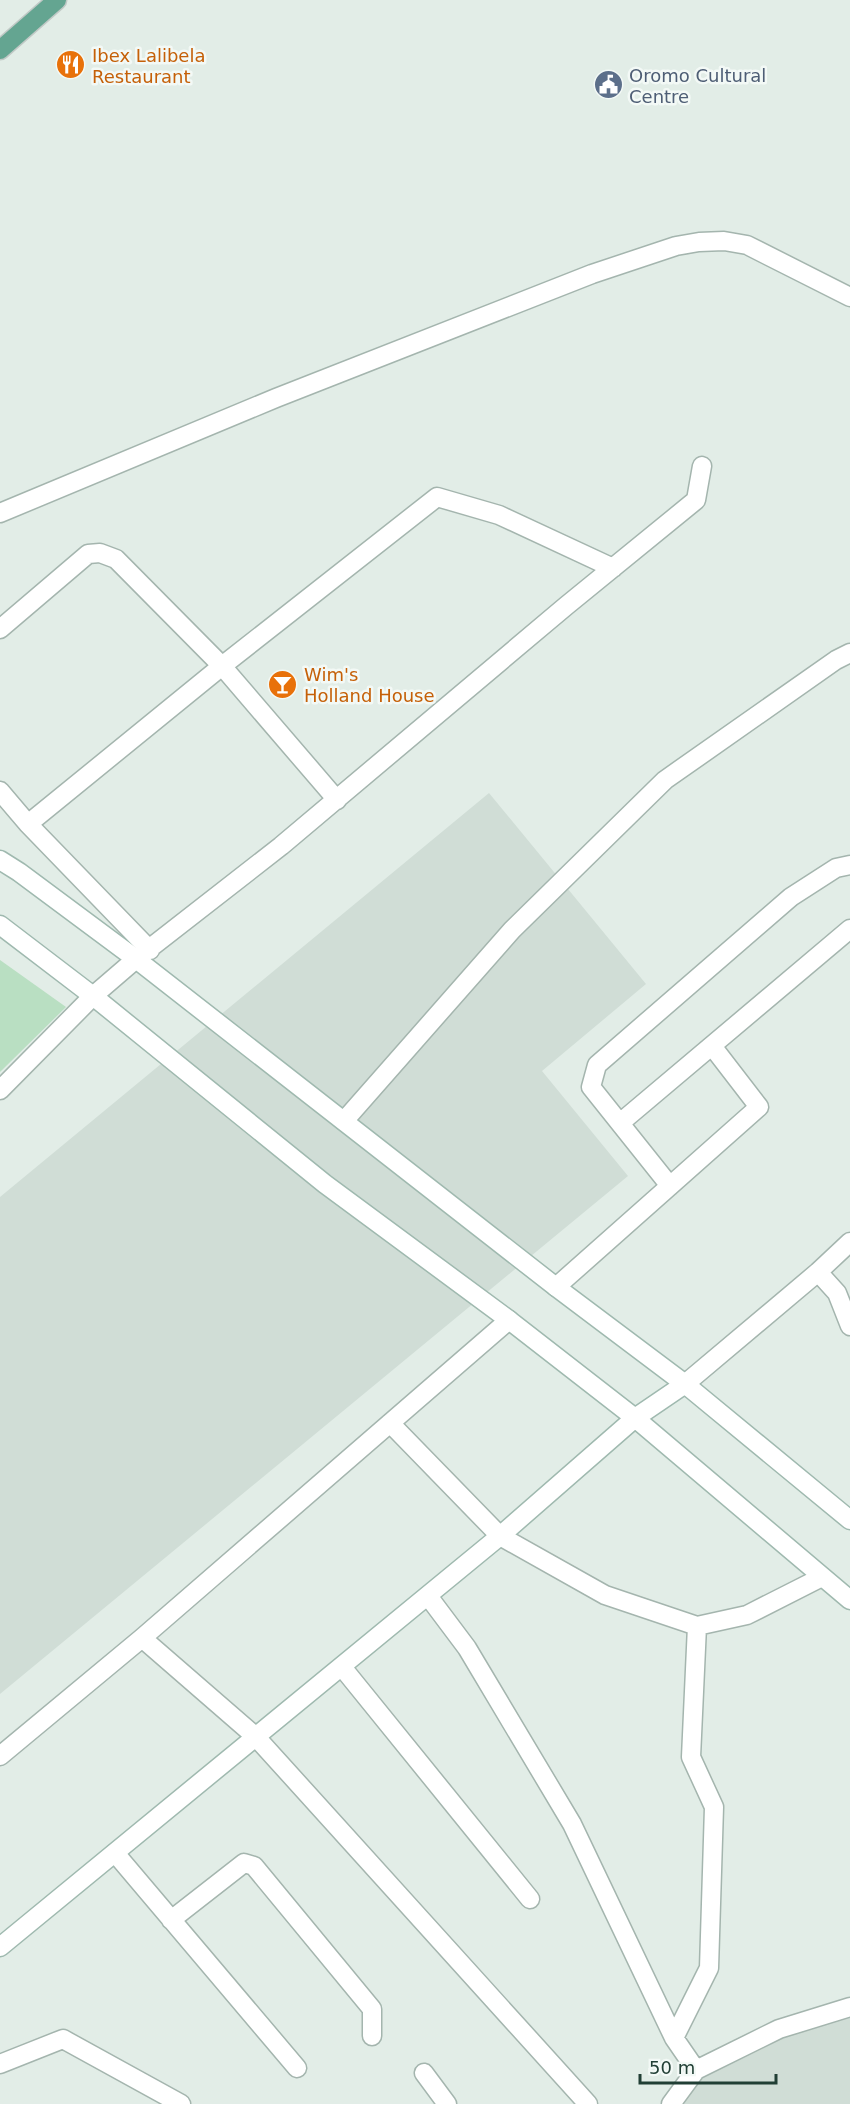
<svg xmlns="http://www.w3.org/2000/svg" width="850" height="2104" viewBox="0 0 850 2104" font-family="'DejaVu Sans',sans-serif">
	<rect width="100%" height="100%" fill="#e2ede7"/>
	<path fill="#d0ddd6" d="M 489,793 L 646,984 L 542,1071 L 628,1176 L 0,1694 L 0,1197 Z
		M 844,2014 L 850,2017 L 850,2104 L 684,2104 L 704,2069 Z"/>
	<path fill="#b9dfc2" d="M 0,960 L 66,1007 L 0,1072 Z"/>
	<g fill="none" stroke-linecap="round" stroke-linejoin="round">
		<defs>
			<path id="street" d="M 0,513 L 276,398 L 592,274 L 676,246 L 699,242 L 724,241 L 747,245 L 850,297
				M 0,629 L 88,554 L 100,553 L 116,559 L 222,666 L 337,800
				M 0,791 L 28,824 L 150,950
				M 28,824 L 222,666 L 437,497 L 499,515 L 613,568
				M 0,1090 L 93,996 L 136,959 L 281,846 L 566,606 L 696,500 L 702,466
				M 344,1121 L 512,930 L 665,780 L 836,660 L 850,653
				M 620,1123 L 850,929
				M 670,1186 L 591,1087 L 597,1065 L 791,897 L 836,868 L 850,865
				M 818,1272 L 837,1293 L 850,1326
				M 556,1287 L 759,1107 L 712,1046
				M 685,1384 L 818,1272 L 850,1242
				M 390,1423 L 500,1536 L 605,1595 L 697,1626 L 691,1757 L 714,1807 L 709,1968 L 674,2038 L 696,2070
				M 428,1596 L 467,1648 L 572,1824 L 674,2038
				M 697,1626 L 747,1615 L 822,1577
				M 142,1638 L 256,1737 L 588,2104
				M 342,1667 L 530,1899
				M 0,1756 L 142,1638 L 509,1320
				M 115,1853 L 297,2068
				M 171,1920 L 244,1863 L 254,1866 L 372,2009 L 372,2036
				M 0,2064 L 63,2039 L 181,2104
				M 424,2073 L 447,2104
				M 671,2104 L 696,2070 L 779,2029 L 850,2007"/>
			<path id="secondary" d="M 0,860 L 19,872 L 136,959 L 556,1287 L 685,1384 L 850,1520
				M 0,925 L 93,996 L 325,1184 L 509,1320 L 635,1418 L 850,1600
				M 0,1947 L 500,1536 L 635,1418 L 685,1384"/>
			<path id="primary" d="M 0,50 L 57,0"/>
		</defs>
		<use href="#street" stroke="#a4b5ae" stroke-width="21"/>
		<use href="#secondary" stroke="#9fb9af" stroke-width="21"/>
		<use href="#primary" stroke="#c1c9c6" stroke-width="21"/>
		<use href="#street" stroke="#fff" stroke-width="18"/>
		<use href="#secondary" stroke="#fff" stroke-width="18"/>
		<use href="#primary" stroke="#64a591" stroke-width="18"/>
	</g>
	<defs>
		<symbol id="restaurant-disc" viewBox="-11 -11 22 22"><circle r="9.5" fill="#e8710a" stroke="#f3f9f6"/><path d="M-5-6h1v4h1v-4h1v4h1v-4h1v5L-1.5 .5V6h-2V.5L-5-1ZM5-6V6H3V1.5H1.5Q1.5-4 5-6Z" fill="#fff"/></symbol>
		<symbol id="civic-disc" viewBox="-11 -11 22 22"><circle r="9.5" fill="#5c6f8a" stroke="#f3f9f6"/><path d="M-.6-6.5H3V-4.5H.6V-3L4-1V1h2V6H-6V1h2V-1L-.6-3ZM-1.2 2.5V6h2.4V2.5Z" fill="#fff"/></symbol>
		<symbol id="bar-disc" viewBox="-11 -11 22 22"><circle r="9.5" fill="#e8710a" stroke="#f3f9f6"/><path d="M-6-5H6L.8 .8V4.5H3.5V6h-7V4.5H-.8V.8Z" fill="#fff"/></symbol>
	</defs>
	<g fill-rule="evenodd">
		<use href="#restaurant-disc" x="54" y="48" width="33" height="33"/>
		<use href="#civic-disc" x="592" y="68" width="33" height="33"/>
		<use href="#bar-disc" x="266" y="668" width="33" height="33"/>
	</g>
	<g text-anchor="middle" dominant-baseline="central" stroke-width="5" stroke-linejoin="round" paint-order="stroke">
		<g font-size="18" fill="#c56008" stroke="#f3f9f6" text-anchor="start">
			<text x="92" y="55">Ibex Lalibela<tspan x="92" dy="21">Restaurant</tspan></text>
			<text x="304" y="674">Wim's<tspan x="304" dy="21">Holland House</tspan></text>
		</g>
		<g font-size="18" fill="#4e5e75" stroke="#f3f9f6" text-anchor="start">
			<text x="629" y="75">Oromo Cultural<tspan x="629" dy="21">Centre</tspan></text>
		</g>
	</g>
	<path d="M640 2074v9h136v-9" fill="none" stroke="#213f35" stroke-width="3"/>
	<text x="649" y="2074" font-size="18" fill="#213f35" stroke="#f3f9f6" stroke-width="4.5" paint-order="stroke">50 m</text>
</svg>
